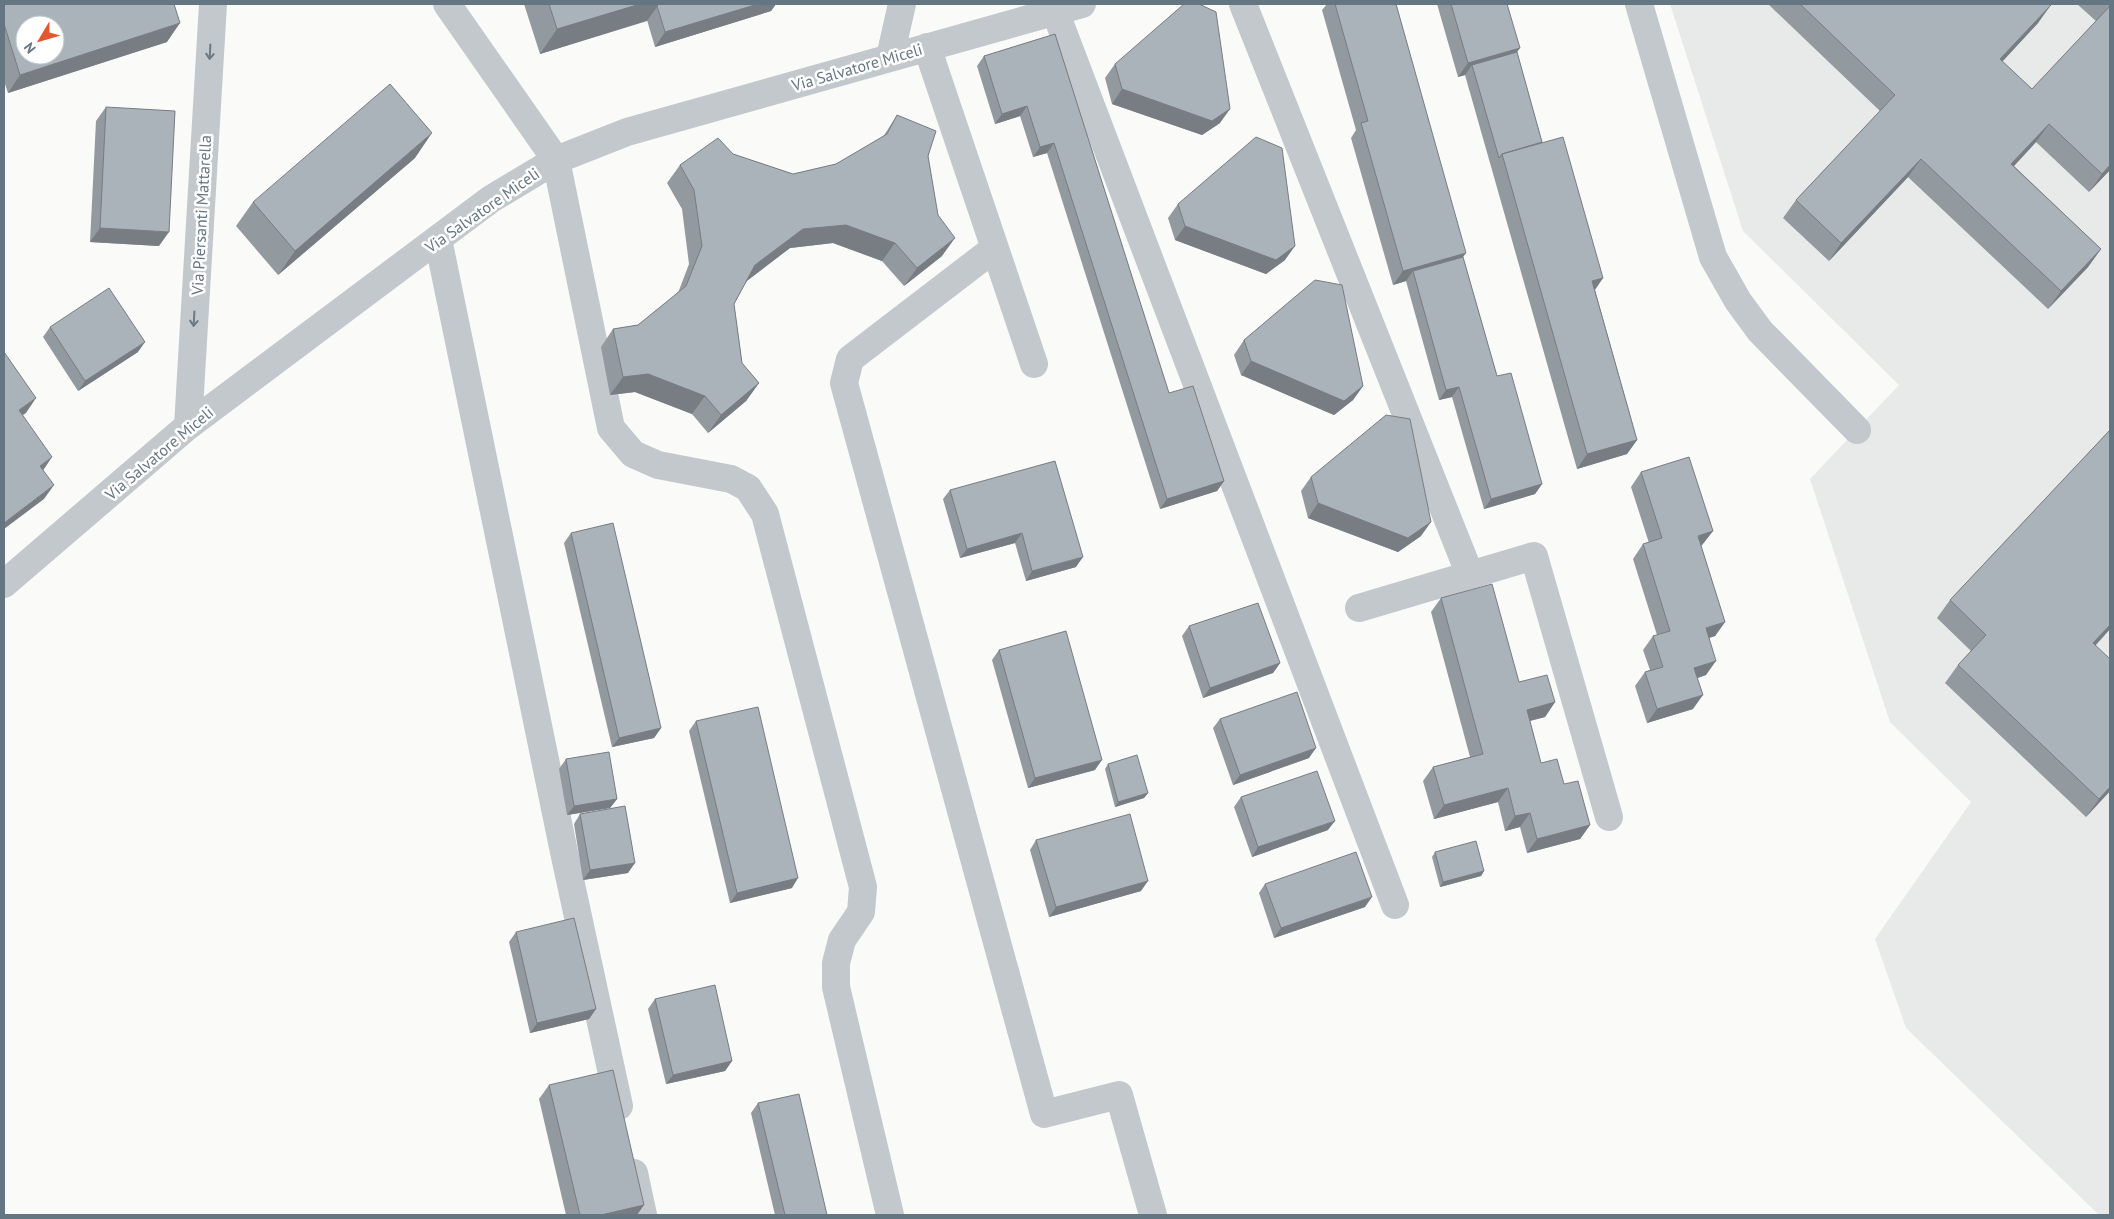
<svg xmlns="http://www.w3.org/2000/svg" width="2114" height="1219" viewBox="0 0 2114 1219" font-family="'PT Sans',sans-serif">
	<rect width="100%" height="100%" fill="#fafaf8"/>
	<path fill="#e8e9e9" d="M 1670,4 L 2110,4 L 2110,1215 L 2099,1215 L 1906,1028 L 1875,939 L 1971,802 L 1890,722 L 1810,479 L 1899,385 L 1743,231 Z"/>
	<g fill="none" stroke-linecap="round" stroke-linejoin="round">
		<path stroke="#c3c8cc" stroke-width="28" d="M 447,4 L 556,160 L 611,428 L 633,454 L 658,465 L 731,479 L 748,488 L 765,514 L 863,887 L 861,912 L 842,940 L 836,963 L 836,987 L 890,1215
			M 1243,4 L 1470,575
			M 1639,4 L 1713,257 L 1738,301 L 1760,331 L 1857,430
			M 1055,11 L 1395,905
			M 927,47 L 1034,364
			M 890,57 L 902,4
			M 438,239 L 564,852 L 619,1106
			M 995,248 L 850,359 L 844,383 L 1044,1114 L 1119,1095 L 1153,1215
			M 188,426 L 213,4
			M 4,584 L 188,426 L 491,199 L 556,160 L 627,132 L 1082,4
			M 1359,608 L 1534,556 L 1609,817
			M 634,1173 L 643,1215"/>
	</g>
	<path fill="#929a9f" d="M 4,4 L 167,42 L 8,93 L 4,81 Z
		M 524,4 L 776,4 L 771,11 L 655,47 L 647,20 L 540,54 Z
		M 1327,4 L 1396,4 L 1463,257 L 1497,376 L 1542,484 L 1535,494 L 1484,509 L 1452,397 L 1439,400 L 1406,281 L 1393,285 L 1351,138 L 1356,130 L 1322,10 Z
		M 1437,4 L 1507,4 L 1517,52 L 1542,142 L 1603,278 L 1595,290 L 1637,440 L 1627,454 L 1577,469 L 1465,75 L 1458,77 Z
		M 1768,4 L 2049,4 L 2038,23 L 2002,62 L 2032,89 L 2096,21 L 2077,4 L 2110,4 L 2110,170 L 2089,192 L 2036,142 L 2014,166 L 2101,249 L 2088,267 L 2048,309 L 1908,177 L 1829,261 L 1783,218 L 1796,200 L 1880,111 Z
		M 1055,34 L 1169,393 L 1224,481 L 1217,491 L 1160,509 L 1047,153 L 1033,157 L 1020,116 L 995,124 L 977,66 L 984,56 Z
		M 1115,64 L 1220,123 L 1202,135 L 1112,104 L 1105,78 Z
		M 106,107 L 159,246 L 90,242 L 96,121 Z
		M 897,115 L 928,156 L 942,256 L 904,286 L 882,261 L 833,243 L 790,248 L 747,280 L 734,304 L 742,363 L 759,383 L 746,401 L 708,433 L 692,414 L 635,392 L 610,395 L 601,347 L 613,329 L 638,325 L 678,293 L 689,264 L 682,209 L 667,183 L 680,165 L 733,154 L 793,174 L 836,164 L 883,137 Z
		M 415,158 L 278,275 L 236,226 L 253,202 Z
		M 1178,204 L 1285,260 L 1266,274 L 1175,240 L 1168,218 Z
		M 50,327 L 138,352 L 78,391 L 43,337 Z
		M 1244,340 L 1363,386 L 1353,400 L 1334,415 L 1241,375 L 1234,355 Z
		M 2110,430 L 2110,629 L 2096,645 L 2110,791 L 2086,817 L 1945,683 L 1958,665 L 1971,651 L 1937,618 L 1950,600 Z
		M 1641,472 L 1713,531 L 1702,545 L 1701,546 L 1725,622 L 1715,636 L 1709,638 L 1706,675 L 1698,678 L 1693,709 L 1647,723 L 1635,686 L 1645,672 L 1650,670 L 1643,650 L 1653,636 L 1657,635 L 1633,559 L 1643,544 L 1649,543 L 1631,487 Z
		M 1311,477 L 1421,536 L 1398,552 L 1308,518 L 1301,491 Z
		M 950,490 L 1076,567 L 1026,581 L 1015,543 L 960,558 L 943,499 Z
		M 571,533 L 661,728 L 654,738 L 612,747 L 564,543 Z
		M 1441,598 L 1519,682 L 1555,702 L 1545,717 L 1530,721 L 1541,763 L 1564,784 L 1590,825 L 1580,839 L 1527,853 L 1520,827 L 1505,831 L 1498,802 L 1434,819 L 1423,781 L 1433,767 L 1470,757 L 1431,612 Z
		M 1189,626 L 1280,663 L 1273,673 L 1203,698 L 1182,636 Z
		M 999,650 L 1095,770 L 1028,788 L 992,660 Z
		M 1220,719 L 1309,758 L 1233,785 L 1213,728 Z
		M 696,721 L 792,888 L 730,903 L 689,731 Z
		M 566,759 L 617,799 L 610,808 L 567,815 L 559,769 Z
		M 1108,764 L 1148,793 L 1144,798 L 1115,807 L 1105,769 Z
		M 1241,797 L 1328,830 L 1252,857 L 1234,807 Z
		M 580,814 L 628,873 L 583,880 L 574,824 Z
		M 1036,840 L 1141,891 L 1049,917 L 1030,850 Z
		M 1435,852 L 1484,871 L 1481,876 L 1440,887 L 1432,857 Z
		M 1265,884 L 1365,907 L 1274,938 L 1259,893 Z
		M 516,932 L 596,1009 L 589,1019 L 530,1033 L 509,942 Z
		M 655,999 L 732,1061 L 725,1071 L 666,1084 L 648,1009 Z
		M 549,1085 L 637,1215 L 566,1215 L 539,1099 Z
		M 758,1103 L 827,1215 L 775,1215 L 751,1113 Z"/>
	<path fill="#777d82" d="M 640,4 L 659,4 L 647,21 L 540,54 L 557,29 Z
		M 758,4 L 776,4 L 771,11 L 655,47 L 665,32 Z
		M 2051,5 L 2038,23 L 1987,78 L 2000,59 Z
		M 180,23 L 167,42 L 8,93 L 20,75 Z
		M 1520,48 L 1510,62 L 1472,65 L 1465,75 L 1458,77 L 1468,63 Z
		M 1122,89 L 1230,109 L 1220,123 L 1202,135 L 1112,104 Z
		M 1027,106 L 1020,116 L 995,124 L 1002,114 Z
		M 2049,124 L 2036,142 L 1999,182 L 2011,164 Z
		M 432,133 L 415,158 L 278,275 L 295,251 Z
		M 1054,143 L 1047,153 L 1033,157 L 1040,147 Z
		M 1921,159 L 1908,177 L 1829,261 L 1841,243 Z
		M 2110,165 L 2110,170 L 2089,192 L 2102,174 Z
		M 846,225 L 895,243 L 882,261 L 833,243 L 790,248 L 743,284 L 755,265 L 803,229 Z
		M 1185,226 L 1295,246 L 1285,260 L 1266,274 L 1175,240 Z
		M 100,228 L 169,232 L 159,246 L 90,242 Z
		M 955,238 L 942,256 L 904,286 L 917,268 Z
		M 2101,249 L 2088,267 L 2048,309 L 2061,291 Z
		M 1466,253 L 1456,267 L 1413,271 L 1406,281 L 1393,285 L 1403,271 Z
		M 1603,278 L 1593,292 L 1592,281 Z
		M 145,342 L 138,352 L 78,391 L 85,381 Z
		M 1251,361 L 1363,386 L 1353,400 L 1334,415 L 1241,375 Z
		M 648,374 L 705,396 L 692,414 L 635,392 L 610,395 L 623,377 Z
		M 759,383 L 746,401 L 708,433 L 721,415 Z
		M 1459,387 L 1452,397 L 1439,400 L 1446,390 Z
		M 36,398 L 26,413 L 9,424 L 19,410 Z
		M 1637,440 L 1627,454 L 1577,469 L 1587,454 Z
		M 52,457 L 42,472 L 40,466 Z
		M 1224,481 L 1217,491 L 1160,509 L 1167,499 Z
		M 1542,484 L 1535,494 L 1484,509 L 1491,499 Z
		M 54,485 L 44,499 L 4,529 L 4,523 Z
		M 1318,503 L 1431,522 L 1421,536 L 1398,552 L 1308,518 Z
		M 1713,531 L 1702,545 L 1688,550 L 1698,536 Z
		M 1022,533 L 1015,543 L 960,558 L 967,549 Z
		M 1083,557 L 1076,567 L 1026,581 L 1032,571 Z
		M 1725,622 L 1715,636 L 1696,642 L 1706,628 Z
		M 2110,625 L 2110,629 L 2081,661 L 2093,643 Z
		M 1716,661 L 1706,675 L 1684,682 L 1694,668 Z
		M 1280,663 L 1273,673 L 1203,698 L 1210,688 Z
		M 1703,695 L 1693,709 L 1647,723 L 1657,709 Z
		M 1555,702 L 1545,717 L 1517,724 L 1527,710 Z
		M 661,728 L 654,738 L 612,747 L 619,738 Z
		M 1316,748 L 1309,758 L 1233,785 L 1240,775 Z
		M 1102,760 L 1095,770 L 1028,788 L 1035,778 Z
		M 2110,787 L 2110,791 L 2086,817 L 2099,799 Z
		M 1508,788 L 1498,802 L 1434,819 L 1444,805 Z
		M 1148,793 L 1144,798 L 1115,807 L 1118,802 Z
		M 617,799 L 610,808 L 567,815 L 574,806 Z
		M 1530,813 L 1520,827 L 1505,831 L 1515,816 Z
		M 1335,821 L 1328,830 L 1252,857 L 1258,847 Z
		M 1590,825 L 1580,839 L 1527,853 L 1537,839 Z
		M 635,863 L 628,873 L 583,880 L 590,870 Z
		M 1484,871 L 1481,876 L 1440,887 L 1443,882 Z
		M 798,878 L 792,888 L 730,903 L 737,893 Z
		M 1148,881 L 1141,891 L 1049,917 L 1056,907 Z
		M 1372,897 L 1365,907 L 1274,938 L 1281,928 Z
		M 596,1009 L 589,1019 L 530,1033 L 537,1023 Z
		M 732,1061 L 725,1071 L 666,1084 L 673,1075 Z
		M 644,1205 L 637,1215 L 601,1215 Z"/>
	<path fill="#aab3b9" stroke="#777d82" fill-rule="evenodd" d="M 4,4 L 174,4 L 180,23 L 20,75 L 4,24 ZM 25,25 L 55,25 L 55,55 L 25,55 Z
		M 549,4 L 640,4 L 557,29 Z
		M 659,4 L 758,4 L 665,32 L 657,6 Z
		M 1184,4 L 1199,4 L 1216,12 L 1230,109 L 1212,121 L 1122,89 L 1115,64 Z
		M 1335,4 L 1396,4 L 1466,253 L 1403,271 L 1361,123 L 1368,121 Z
		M 1451,4 L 1507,4 L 1520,48 L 1468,63 Z
		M 1800,4 L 2049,4 L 2051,5 L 2000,59 L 2032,89 L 2110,6 L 2110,165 L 2102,174 L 2049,124 L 2011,164 L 2101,249 L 2061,291 L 1921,159 L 1841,243 L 1796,200 L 1895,95 Z
		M 1055,34 L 1169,393 L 1193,386 L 1224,481 L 1167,499 L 1054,143 L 1040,147 L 1027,106 L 1002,114 L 984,56 Z
		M 1517,52 L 1542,142 L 1502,154 L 1499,158 L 1472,65 Z
		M 390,84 L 432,133 L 295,251 L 253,202 Z
		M 106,107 L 175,111 L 169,232 L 100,228 Z
		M 897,115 L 936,131 L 928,156 L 938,215 L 955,238 L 917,268 L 895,243 L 846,225 L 803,229 L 755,265 L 734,304 L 742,363 L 759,383 L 721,415 L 705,396 L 648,374 L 623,377 L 613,329 L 638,325 L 686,286 L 702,246 L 694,190 L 680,165 L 718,138 L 733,154 L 793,174 L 836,164 L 887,134 Z
		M 1256,137 L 1282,148 L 1295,246 L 1276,260 L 1185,226 L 1178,204 Z
		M 1563,137 L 1603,278 L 1592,281 L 1637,440 L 1587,454 L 1502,154 Z
		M 1463,257 L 1497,376 L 1511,373 L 1542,484 L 1491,499 L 1459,387 L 1446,390 L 1413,271 Z
		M 1315,280 L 1342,285 L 1363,386 L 1344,401 L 1251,361 L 1244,340 Z
		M 109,288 L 145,342 L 85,381 L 50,327 Z
		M 4,352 L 36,398 L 19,410 L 52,457 L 40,466 L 54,485 L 4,523 Z
		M 1386,415 L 1410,419 L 1431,522 L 1408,538 L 1318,503 L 1311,477 Z
		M 2110,430 L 2110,625 L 2093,643 L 2110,659 L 2110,787 L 2099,799 L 1958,665 L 1986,635 L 1950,600 Z
		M 1689,457 L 1713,531 L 1698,536 L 1725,622 L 1706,628 L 1716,661 L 1694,668 L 1703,695 L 1657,709 L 1645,672 L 1663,667 L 1653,636 L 1670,631 L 1643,544 L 1662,538 L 1641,472 Z
		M 1055,461 L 1083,557 L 1032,571 L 1022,533 L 967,549 L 950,490 Z
		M 613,523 L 661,728 L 619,738 L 571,533 Z
		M 1492,584 L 1519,682 L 1547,675 L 1555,702 L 1527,710 L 1541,763 L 1557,759 L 1564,784 L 1578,781 L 1590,825 L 1537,839 L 1530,813 L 1515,816 L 1508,788 L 1444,805 L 1433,767 L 1483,754 L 1441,598 Z
		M 1258,603 L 1280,663 L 1210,688 L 1189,626 Z
		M 1066,631 L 1102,760 L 1035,778 L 999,650 Z
		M 1297,692 L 1316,748 L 1240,775 L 1220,719 Z
		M 758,707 L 798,878 L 737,893 L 696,721 Z
		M 609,752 L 617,799 L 574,806 L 566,759 Z
		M 1137,755 L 1148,793 L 1118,802 L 1108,764 Z
		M 1317,771 L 1335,821 L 1258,847 L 1241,797 Z
		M 625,806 L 635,863 L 590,870 L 580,814 Z
		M 1130,814 L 1148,881 L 1056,907 L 1036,840 Z
		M 1476,841 L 1484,871 L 1443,882 L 1435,852 Z
		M 1356,852 L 1372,897 L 1281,928 L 1265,884 Z
		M 574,918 L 596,1009 L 537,1023 L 516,932 Z
		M 715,985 L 732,1061 L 673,1075 L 655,999 Z
		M 613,1070 L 644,1205 L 601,1215 L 580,1215 L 549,1085 Z
		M 799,1094 L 827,1215 L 785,1215 L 758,1103 Z"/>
	<defs><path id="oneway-shaft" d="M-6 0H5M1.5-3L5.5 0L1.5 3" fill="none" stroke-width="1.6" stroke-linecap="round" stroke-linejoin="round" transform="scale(1.25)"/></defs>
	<g stroke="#6a7a87">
		<use href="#oneway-shaft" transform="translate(210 52) rotate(93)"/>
		<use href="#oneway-shaft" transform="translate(194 319) rotate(93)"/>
	</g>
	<g text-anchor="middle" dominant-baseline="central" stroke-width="5" stroke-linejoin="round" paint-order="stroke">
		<g font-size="16" fill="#657683" stroke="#fff">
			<text transform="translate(857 67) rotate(-16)">Via Salvatore Miceli</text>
			<text transform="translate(482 210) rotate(-35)">Via Salvatore Miceli</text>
			<text transform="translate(201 215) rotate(-87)">Via Piersanti Mattarella</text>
			<text transform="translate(159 453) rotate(-40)">Via Salvatore Miceli</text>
		</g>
	</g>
	<rect width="2114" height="1219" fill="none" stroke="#657683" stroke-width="10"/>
	<g transform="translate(40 40) rotate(232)"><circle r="24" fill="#ffffff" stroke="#c1c8cd"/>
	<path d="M0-4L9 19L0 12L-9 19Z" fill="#e4572e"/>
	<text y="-8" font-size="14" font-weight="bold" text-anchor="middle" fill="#657683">N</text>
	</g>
</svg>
